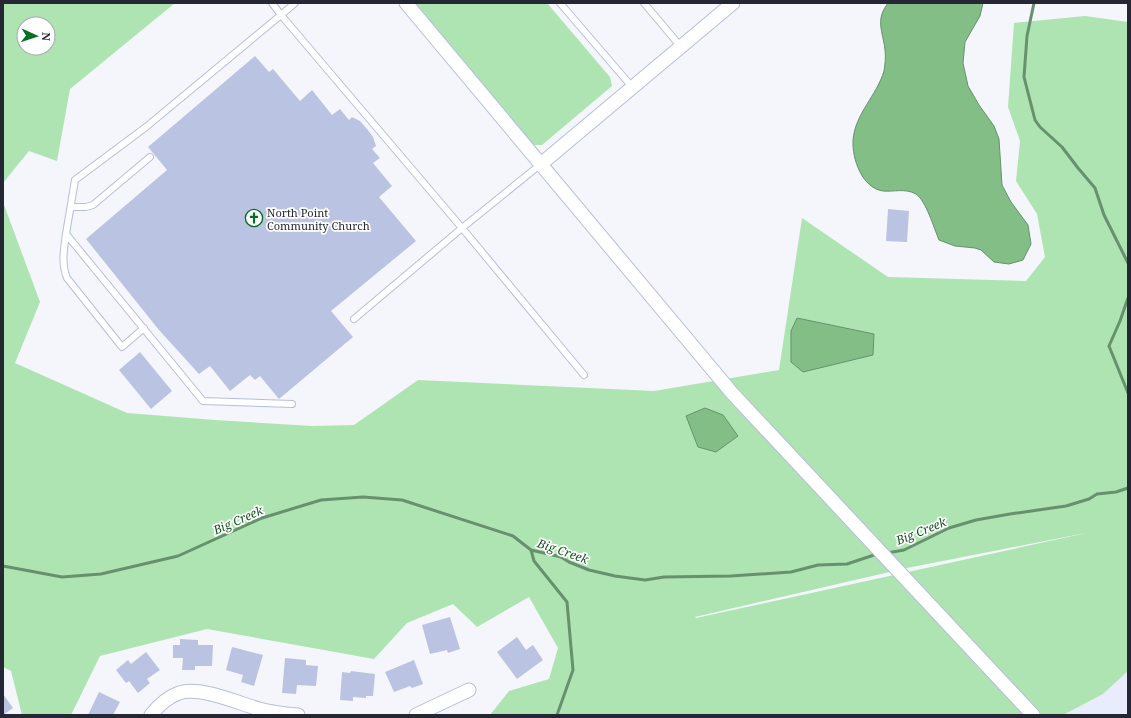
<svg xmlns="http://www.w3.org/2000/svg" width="1131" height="718" viewBox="0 0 1131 718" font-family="'Noto Serif',serif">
	<rect width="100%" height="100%" fill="#f4f6fc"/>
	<path fill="#e8ecfc" d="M 1128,671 L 1128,715 L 1063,715 L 1103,694 Z"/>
	<path fill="#aee4b1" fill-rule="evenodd" d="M 3,3 L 175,3 L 70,89 L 57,161 L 29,151 L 3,183 ZM 24,24 L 48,24 L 48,48 L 24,48 Z
		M 413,3 L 547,3 L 610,77 L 612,86 L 542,145 L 532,145 Z
		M 1085,16 L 1128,22 L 1128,671 L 1103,694 L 1063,715 L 490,715 L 509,691 L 549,679 L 558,648 L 529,597 L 477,627 L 453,604 L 407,623 L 374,659 L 207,629 L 100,656 L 71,715 L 22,715 L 11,671 L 3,667 L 3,202 L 40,302 L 15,363 L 127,413 L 215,420 L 312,426 L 354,425 L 418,380 L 654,391 L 779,370 L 802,218 L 888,277 L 1026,281 L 1045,257 L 1037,214 L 1016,181 L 1020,141 L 1008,107 L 1014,23 ZM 1091,532 L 696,618 L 695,617 L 907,568 Z"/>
	<path fill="#83be87" stroke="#67916e" d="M 888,3 L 983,3 L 980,16 L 965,42 L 963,63 L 968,86 L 979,105 L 994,126 L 999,139 L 1002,185 L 1011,202 L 1028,225 L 1031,244 L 1023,260 L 1009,264 L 994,262 L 981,250 L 975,248 L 955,246 L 939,240 C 934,228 926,201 916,194 C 905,188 894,192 883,191 C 862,188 852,159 853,140 C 855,114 877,95 884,71 C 885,65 886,56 885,50 C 884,38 878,25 882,14 C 883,10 886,6 888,3 Z
		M 797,318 L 874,334 L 873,355 L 803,372 L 791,362 L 791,331 Z
		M 705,408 L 723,415 L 738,436 L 716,452 L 698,447 L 686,416 Z"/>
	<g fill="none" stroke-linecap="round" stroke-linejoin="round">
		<path stroke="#67916e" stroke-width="3" d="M 1034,3 L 1027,36 L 1024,77 L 1035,120 L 1040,127 L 1062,147 L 1078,168 L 1095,188 L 1104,215 L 1128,263
			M 1128,298 L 1120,321 L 1109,346 L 1128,393
			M 531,550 L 534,561 L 567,602 L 573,670 L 557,715
			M 887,553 L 904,550 L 949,528 L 976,520 L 1010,514 L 1066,506 L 1089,499 L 1097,494 L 1116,492 L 1128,488
			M 3,566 L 62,577 L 101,574 L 178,556 L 262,518 L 321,500 L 363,497 L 402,500 L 513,536 L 531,550 L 561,557 L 569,562 L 589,570 L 615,576 L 645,580 L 664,577 L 731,576 L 791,572 L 818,565 L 847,564 L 877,554"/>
	</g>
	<path fill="#bbc3e3" d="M 255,56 L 269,72 L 273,69 L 300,101 L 312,90 L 332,115 L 340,109 L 349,120 L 352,117 L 360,121 L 367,129 L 373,137 L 376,146 L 372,149 L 380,158 L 373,163 L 392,186 L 379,197 L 416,241 L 331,311 L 353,337 L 279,399 L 260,376 L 255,380 L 250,375 L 230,391 L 210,366 L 199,374 L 159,330 L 86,239 L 167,170 L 148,147 Z
		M 888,209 L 909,211 L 907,242 L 886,241 Z
		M 140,352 L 172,391 L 151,409 L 119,370 Z
		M 450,617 L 460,649 L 448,653 L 447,650 L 430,654 L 422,625 Z
		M 517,637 L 526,650 L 533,645 L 543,660 L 517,679 L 497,652 Z
		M 180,639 L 198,640 L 198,645 L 213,645 L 212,666 L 195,666 L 195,670 L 182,670 L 183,658 L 173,658 L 173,645 L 180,645 Z
		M 232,647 L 263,655 L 254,686 L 241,682 L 243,675 L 226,670 Z
		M 146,652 L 160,670 L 147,679 L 150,683 L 138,693 L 129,681 L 126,683 L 116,670 L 128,660 L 131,664 Z
		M 285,658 L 306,660 L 306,665 L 318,666 L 316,686 L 297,685 L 296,694 L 282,693 Z
		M 414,660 L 423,684 L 412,688 L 410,686 L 394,692 L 385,672 Z
		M 351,671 L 375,674 L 373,696 L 366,696 L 366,698 L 353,697 L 353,701 L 340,700 L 342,672 L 350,673 Z
		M 99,692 L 120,702 L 113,715 L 88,715 Z
		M 3,694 L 13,708 L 3,715 Z"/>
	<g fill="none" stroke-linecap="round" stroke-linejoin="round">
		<defs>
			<path id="lane" d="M 272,3 L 281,15 L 146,127 L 75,180 L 66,234 L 203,401 L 292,404
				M 295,3 L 281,15 L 462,228 L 541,164
				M 560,3 L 633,88
				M 644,3 L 681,47
				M 71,207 L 86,207 L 93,205 L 150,157
				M 66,234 C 64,249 61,263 67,278 L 122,347 L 144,328
				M 354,319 L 462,228 L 584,375"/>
			<path id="street" d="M 406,3 L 732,393 L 1033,715
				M 541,164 L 733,3
				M 151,715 C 158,706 168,697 179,693 C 200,686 238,703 259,709 C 272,713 285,714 298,715
				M 416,715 L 469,690"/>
		</defs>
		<use href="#lane" stroke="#b6bedd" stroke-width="8"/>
		<use href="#street" stroke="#b6bedd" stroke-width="15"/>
		<use href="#lane" stroke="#fff" stroke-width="6"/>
		<use href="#street" stroke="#fff" stroke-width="13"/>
	</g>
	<defs>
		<symbol id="church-ring" viewBox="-11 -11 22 22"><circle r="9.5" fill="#fff" stroke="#027021" stroke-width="1.5"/><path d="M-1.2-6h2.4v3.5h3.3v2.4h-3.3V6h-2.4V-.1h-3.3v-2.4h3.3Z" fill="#027021"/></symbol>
	</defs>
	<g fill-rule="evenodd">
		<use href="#church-ring" x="244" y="208" width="20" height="20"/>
	</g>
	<g text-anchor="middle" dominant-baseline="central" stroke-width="3.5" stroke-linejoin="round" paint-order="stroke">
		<g font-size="11" fill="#252834" stroke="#fff" text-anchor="start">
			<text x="267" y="212">North Point<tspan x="267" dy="13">Community Church</tspan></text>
		</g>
		<g font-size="12" font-style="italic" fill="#175521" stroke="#fff">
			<text transform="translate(238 520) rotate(-24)">Big Creek</text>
			<text transform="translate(921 531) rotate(-22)">Big Creek</text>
			<text transform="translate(563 551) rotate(19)">Big Creek</text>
		</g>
	</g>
	<rect width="1131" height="718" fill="none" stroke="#252834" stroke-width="8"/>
	<g transform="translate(36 36) rotate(93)"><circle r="19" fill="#ffffff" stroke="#a8a9ae"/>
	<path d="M0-3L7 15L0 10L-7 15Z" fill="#027021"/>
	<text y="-6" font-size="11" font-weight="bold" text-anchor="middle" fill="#252834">N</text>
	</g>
</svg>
